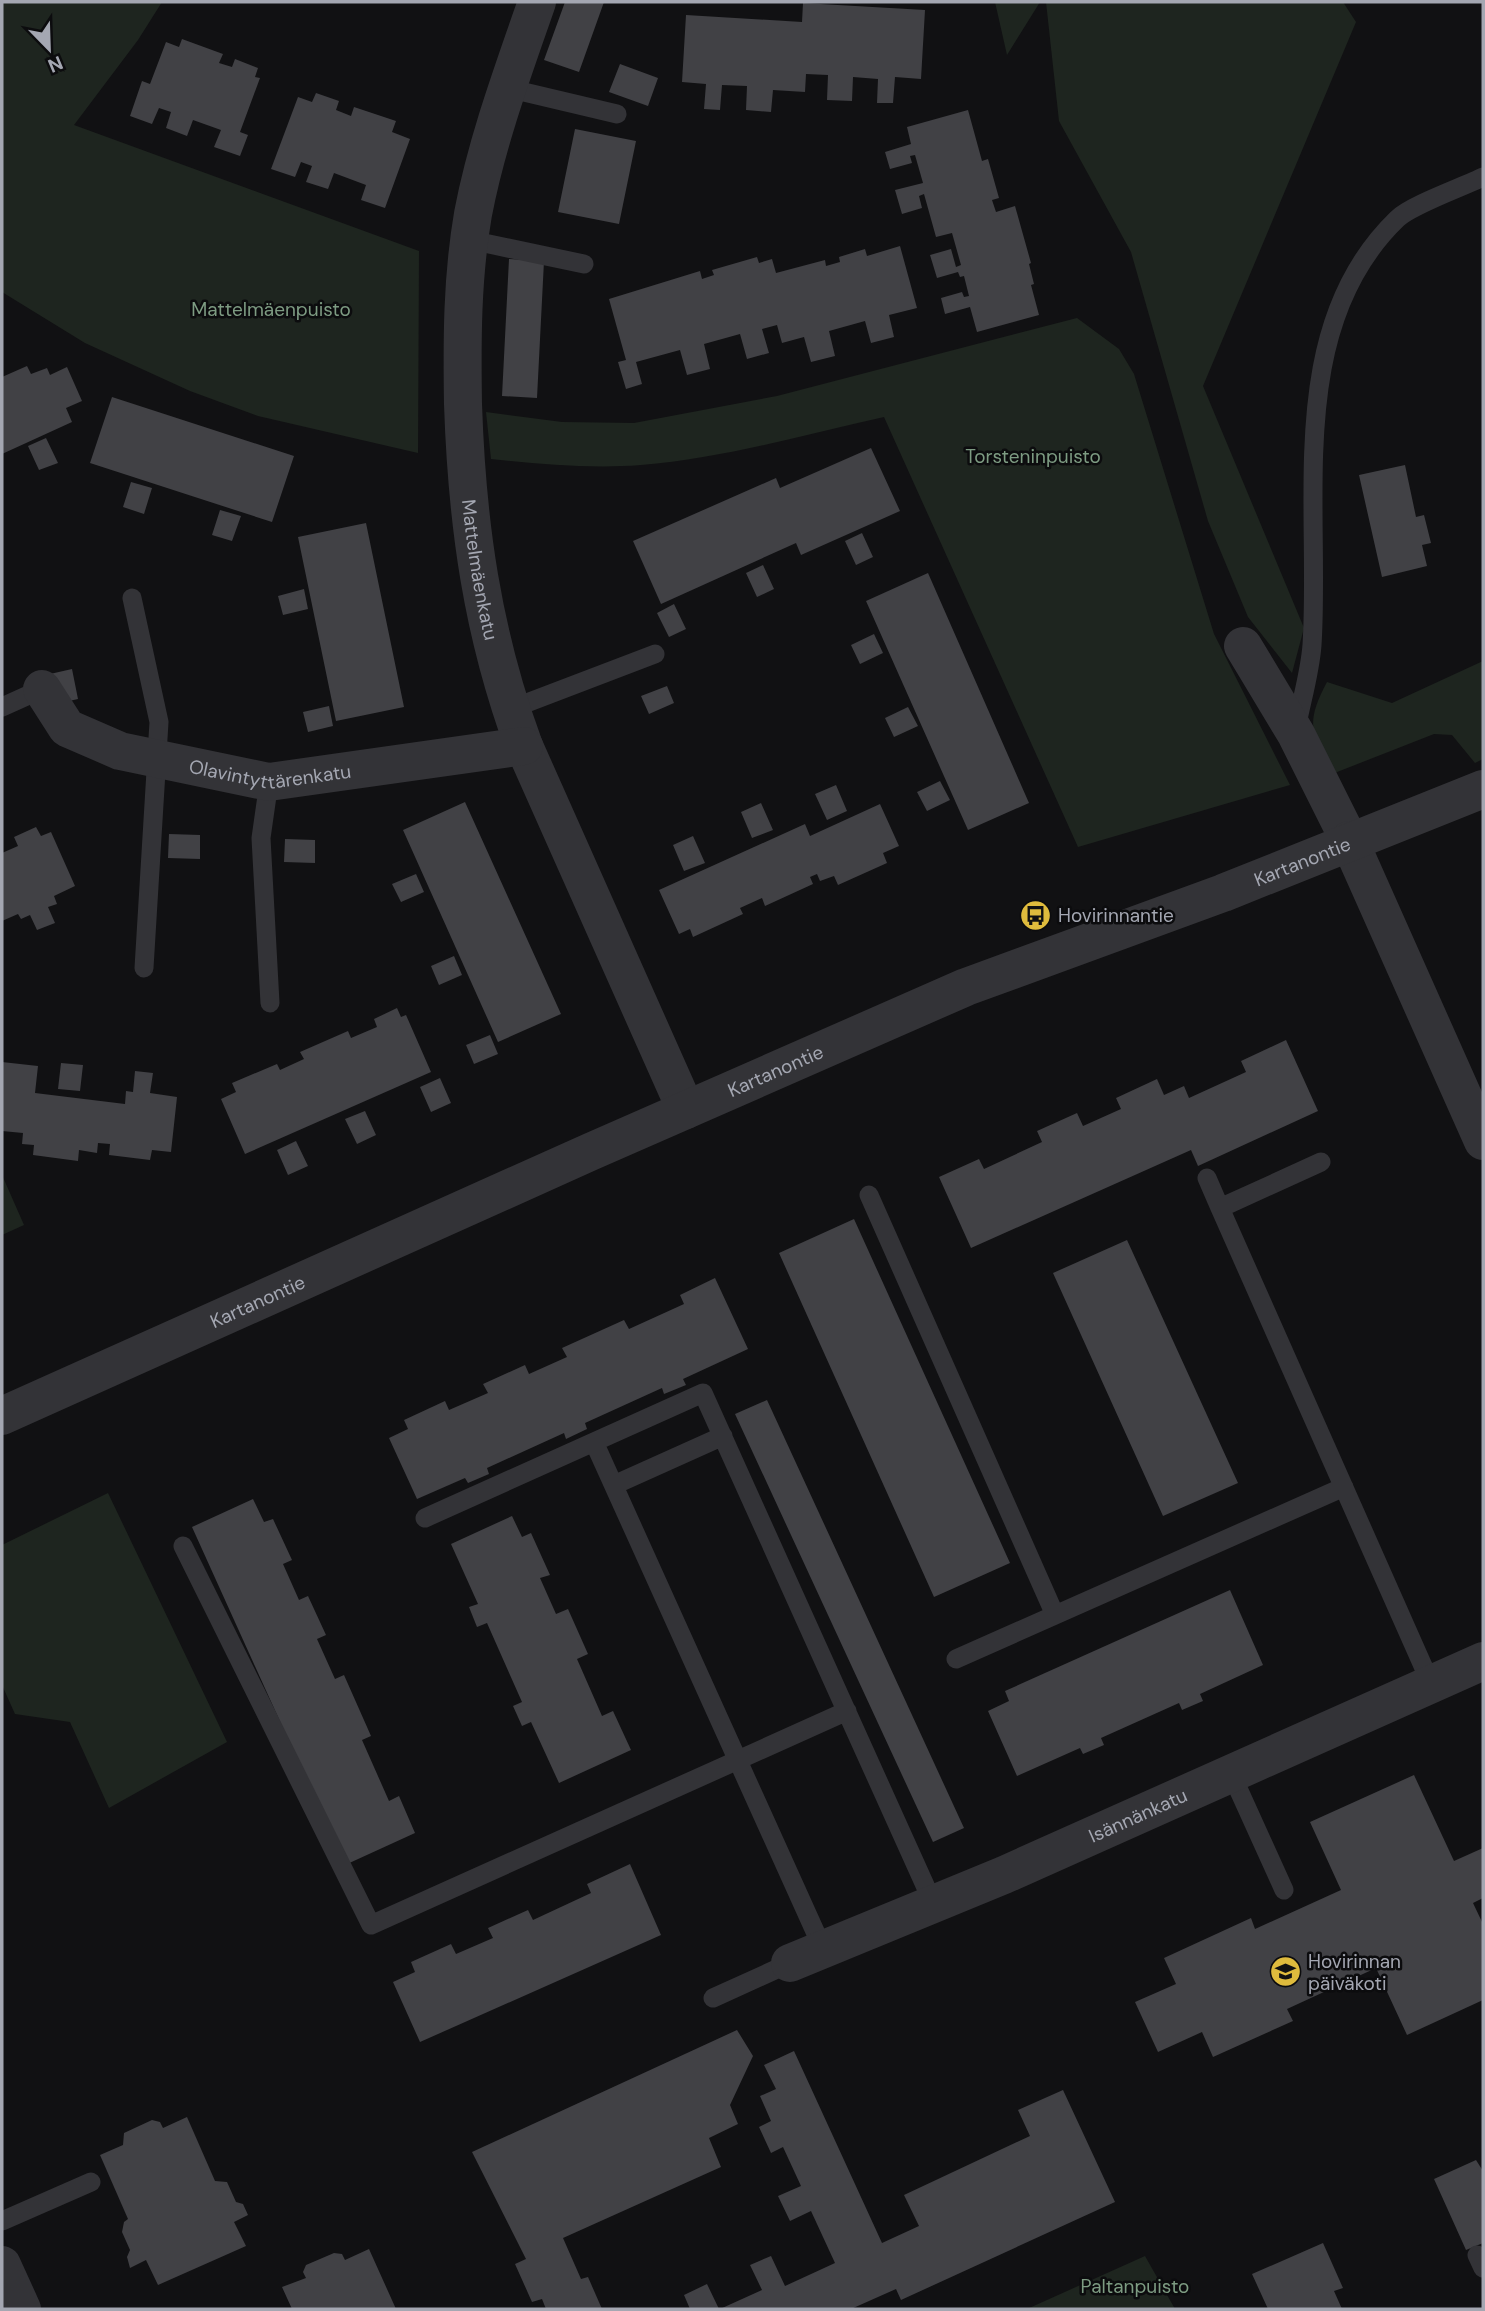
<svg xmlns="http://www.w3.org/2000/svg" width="1485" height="2311" viewBox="0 0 1485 2311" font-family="'DM Sans',sans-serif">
	<rect width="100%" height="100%" fill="#111113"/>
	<path fill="#1e251f" d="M 2,2 L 162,2 L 138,40 L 74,125 L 419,251 L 418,453 L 258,416 L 190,391 L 85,343 L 2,292 Z
		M 995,2 L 1040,2 L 1007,55 Z
		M 1046,2 L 1343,2 L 1356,22 L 1203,386 L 1304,628 L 1292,673 L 1248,617 L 1208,521 L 1131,252 L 1059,121 Z
		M 1077,318 L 1119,349 L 1134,374 L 1214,634 L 1290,785 L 1078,847 L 884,417 C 803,435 724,458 641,465 C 591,469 541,464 491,459 L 486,412 L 562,422 L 634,423 L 777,396 Z
		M 1483,661 L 1483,759 L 1475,763 L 1452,735 L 1434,734 L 1332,774 C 1311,734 1305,723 1327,682 L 1392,703 Z
		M 2,1175 L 24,1225 L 2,1235 Z
		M 108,1493 L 227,1742 L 109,1808 L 70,1722 L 15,1714 L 2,1685 L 2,1545 Z
		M 1145,2256 L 1175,2309 L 1027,2309 Z"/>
	<path fill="#414145" d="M 565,2 L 604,2 L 579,72 L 544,60 Z
		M 803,3 L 925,10 L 921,79 L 895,77 L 893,103 L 877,103 L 878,79 L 853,77 L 852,101 L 827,100 L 828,75 L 806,74 L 805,92 L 773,90 L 771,112 L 746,110 L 747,86 L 722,85 L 720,110 L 704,109 L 706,84 L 682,82 L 686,15 L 802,22 Z
		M 182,39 L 223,54 L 219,63 L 232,67 L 235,59 L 258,68 L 255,77 L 260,78 L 240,132 L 248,135 L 240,156 L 214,147 L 221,130 L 193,120 L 187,136 L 166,128 L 171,112 L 159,108 L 152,124 L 130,116 L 142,81 L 150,84 L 166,42 L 179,47 Z
		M 620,64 L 658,78 L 648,106 L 609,92 Z
		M 316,93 L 339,101 L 336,110 L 351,116 L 354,107 L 396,121 L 392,132 L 410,139 L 385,208 L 361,200 L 366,185 L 334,173 L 328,189 L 306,182 L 312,166 L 301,162 L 295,177 L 271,169 L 298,97 L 312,102 Z
		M 968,110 L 982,161 L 988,159 L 999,198 L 992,200 L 996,212 L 1015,206 L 1031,263 L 1029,264 L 1034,284 L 1031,285 L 1039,315 L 977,332 L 970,307 L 945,314 L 941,298 L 962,292 L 964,297 L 969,296 L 964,276 L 960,277 L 958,272 L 937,278 L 930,255 L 951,249 L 956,267 L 961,265 L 952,233 L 936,237 L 924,194 L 919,196 L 922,208 L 902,214 L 895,190 L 923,183 L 915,155 L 910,156 L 912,163 L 890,169 L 885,152 L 911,144 L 907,127 Z
		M 575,129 L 636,141 L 619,224 L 558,212 Z
		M 900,246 L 917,308 L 889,315 L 894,337 L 871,343 L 865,321 L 829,331 L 835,356 L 811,362 L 804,337 L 782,343 L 777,325 L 762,329 L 769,353 L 747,359 L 740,334 L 704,344 L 710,369 L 687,375 L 680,350 L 636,362 L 642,384 L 626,389 L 618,362 L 626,360 L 609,299 L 700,271 L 702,279 L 714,275 L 712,270 L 757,257 L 759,263 L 772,259 L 776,273 L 825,260 L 826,266 L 840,262 L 839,257 L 865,249 L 867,256 Z
		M 509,259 L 544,261 L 537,398 L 502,396 Z
		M 27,366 L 31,374 L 47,368 L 50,375 L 67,367 L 82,401 L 66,408 L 72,422 L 2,454 L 2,377 Z
		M 112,397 L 294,456 L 272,522 L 90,463 Z
		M 46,438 L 58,463 L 39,470 L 28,446 Z
		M 871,448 L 900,511 L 801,555 L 796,543 L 661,604 L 633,541 L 776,478 L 780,488 Z
		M 1405,465 L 1416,517 L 1424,515 L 1431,543 L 1422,545 L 1427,566 L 1382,577 L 1359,475 Z
		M 131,482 L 152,488 L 144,514 L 123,507 Z
		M 220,510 L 241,516 L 232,541 L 212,535 Z
		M 366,523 L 404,707 L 336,721 L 298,537 Z
		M 862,533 L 873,557 L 856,565 L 845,541 Z
		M 763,565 L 774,589 L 757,597 L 746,573 Z
		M 928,573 L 1029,803 L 968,830 L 866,601 Z
		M 304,589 L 308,609 L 283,615 L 278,596 Z
		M 674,604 L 686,629 L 669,637 L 657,613 Z
		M 874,634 L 883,653 L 860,664 L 851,645 Z
		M 72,669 L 78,699 L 56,704 L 50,674 Z
		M 667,686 L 674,703 L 649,714 L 641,696 Z
		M 329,706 L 333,726 L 308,732 L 303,712 Z
		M 908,707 L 918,726 L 894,737 L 885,718 Z
		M 940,781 L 950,800 L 927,811 L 917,792 Z
		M 836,785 L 847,811 L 827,820 L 815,794 Z
		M 465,802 L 561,1014 L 498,1042 L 403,830 Z
		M 761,803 L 773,830 L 752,838 L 741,812 Z
		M 880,804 L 899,846 L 883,853 L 887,863 L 838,885 L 834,876 L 820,881 L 817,874 L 810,877 L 813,884 L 765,906 L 762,898 L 740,908 L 743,914 L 693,937 L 690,929 L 679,934 L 659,890 L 805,824 L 810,836 Z
		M 36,827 L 41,836 L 51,832 L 75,886 L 54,896 L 57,904 L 48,907 L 55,923 L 37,930 L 30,915 L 21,919 L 18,914 L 2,921 L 2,853 L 18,846 L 14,837 Z
		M 169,834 L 200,835 L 200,859 L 168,858 Z
		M 693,836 L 705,863 L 684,871 L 673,845 Z
		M 285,839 L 315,840 L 315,863 L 284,862 Z
		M 416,874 L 424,892 L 401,902 L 392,884 Z
		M 454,956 L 462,975 L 439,985 L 431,966 Z
		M 397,1008 L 401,1017 L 406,1015 L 431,1072 L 245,1154 L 221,1099 L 236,1092 L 232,1083 L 277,1064 L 280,1070 L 304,1059 L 300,1052 L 348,1031 L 351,1038 L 377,1027 L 374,1019 Z
		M 490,1035 L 498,1054 L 474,1064 L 466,1045 Z
		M 1286,1040 L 1318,1111 L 1198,1166 L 1191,1150 L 971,1248 L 939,1177 L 979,1159 L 984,1169 L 1042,1142 L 1037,1131 L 1077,1113 L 1083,1126 L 1121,1109 L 1116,1098 L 1157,1079 L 1164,1095 L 1184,1086 L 1189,1098 L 1246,1072 L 1241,1061 Z
		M 2,1062 L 38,1066 L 35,1093 L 125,1104 L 126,1091 L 133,1092 L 135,1071 L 153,1073 L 150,1093 L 177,1097 L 171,1152 L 152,1150 L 150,1160 L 109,1155 L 110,1144 L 98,1143 L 97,1153 L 79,1150 L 78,1161 L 33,1155 L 34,1145 L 22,1144 L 23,1133 L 2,1131 Z
		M 61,1063 L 83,1065 L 80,1091 L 58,1089 Z
		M 440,1078 L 451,1103 L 431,1112 L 420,1087 Z
		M 365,1111 L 376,1135 L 357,1144 L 345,1119 Z
		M 296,1141 L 308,1166 L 288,1175 L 277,1150 Z
		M 854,1219 L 1010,1563 L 934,1597 L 779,1253 Z
		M 1127,1240 L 1238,1483 L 1163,1516 L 1053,1273 Z
		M 715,1278 L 748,1349 L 683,1379 L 686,1385 L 664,1394 L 662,1388 L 585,1423 L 587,1429 L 566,1439 L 564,1433 L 487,1468 L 489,1474 L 468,1483 L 465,1478 L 417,1499 L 389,1438 L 408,1429 L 404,1420 L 445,1401 L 449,1410 L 488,1393 L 483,1384 L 525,1365 L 529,1374 L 567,1357 L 562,1348 L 624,1320 L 629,1329 L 684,1304 L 680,1295 Z
		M 767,1400 L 964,1828 L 933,1842 L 735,1414 Z
		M 253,1499 L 264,1522 L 273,1519 L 292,1560 L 283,1564 L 299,1600 L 308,1596 L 326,1635 L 317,1639 L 335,1679 L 344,1675 L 371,1736 L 362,1740 L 389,1801 L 399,1796 L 415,1833 L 345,1865 L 192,1527 Z
		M 512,1516 L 522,1537 L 531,1533 L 550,1575 L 540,1578 L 556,1614 L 568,1609 L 588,1654 L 577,1659 L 602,1716 L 613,1711 L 631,1750 L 559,1783 L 531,1722 L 522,1726 L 513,1706 L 522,1702 L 487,1623 L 477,1627 L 469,1607 L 478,1604 L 451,1544 Z
		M 1230,1590 L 1263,1665 L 1200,1694 L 1203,1701 L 1182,1710 L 1179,1703 L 1101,1738 L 1104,1745 L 1083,1754 L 1080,1748 L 1017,1776 L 988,1711 L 1009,1701 L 1005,1691 Z
		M 1414,1775 L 1454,1861 L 1483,1848 L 1483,1898 L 1473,1903 L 1483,1924 L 1483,2000 L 1407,2035 L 1376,1968 L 1287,2009 L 1293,2021 L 1213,2057 L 1202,2032 L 1158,2052 L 1135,2002 L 1176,1984 L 1164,1958 L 1251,1918 L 1255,1929 L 1341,1890 L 1310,1822 Z
		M 630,1864 L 661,1935 L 420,2042 L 393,1982 L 415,1972 L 411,1962 L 451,1944 L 456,1954 L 493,1938 L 488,1928 L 528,1910 L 533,1920 L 591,1893 L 587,1884 Z
		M 737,2030 L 753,2056 L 730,2105 L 738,2124 L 709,2138 L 721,2167 L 563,2238 L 581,2279 L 588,2277 L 602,2309 L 546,2309 L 542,2299 L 532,2302 L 515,2264 L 526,2259 L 472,2152 Z
		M 794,2051 L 882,2243 L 919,2226 L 904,2195 L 1030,2136 L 1018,2110 L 1063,2090 L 1115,2202 L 901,2300 L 896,2289 L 851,2309 L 720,2309 L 762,2290 L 750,2265 L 771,2256 L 785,2286 L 835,2263 L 811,2211 L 790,2221 L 778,2196 L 801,2186 L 783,2147 L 771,2153 L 759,2127 L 771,2121 L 760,2096 L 776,2089 L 764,2065 Z
		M 187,2117 L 215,2181 L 227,2182 L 236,2202 L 243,2204 L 248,2215 L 234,2222 L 246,2246 L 158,2285 L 146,2260 L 130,2268 L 127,2257 L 130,2250 L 122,2232 L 124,2222 L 128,2219 L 100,2155 L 123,2145 L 124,2133 L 152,2120 L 160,2122 L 163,2128 Z
		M 1476,2160 L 1483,2171 L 1483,2243 L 1466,2250 L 1434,2179 Z
		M 1323,2243 L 1343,2288 L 1334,2291 L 1342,2309 L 1268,2309 L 1252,2274 Z
		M 369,2249 L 396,2309 L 292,2309 L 282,2287 L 306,2278 L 303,2272 L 306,2265 L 334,2253 L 342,2254 L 345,2260 Z
		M 707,2284 L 719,2309 L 690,2309 L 684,2295 Z"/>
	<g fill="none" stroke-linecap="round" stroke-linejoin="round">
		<path stroke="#333337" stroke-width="19" d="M 507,88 L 617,114
			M 470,240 L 584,264
			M 132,598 L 159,722 L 144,968
			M 2,707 L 42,689
			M 511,709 L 655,654
			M 1296,729 C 1301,702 1310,673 1312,645 C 1321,504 1284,328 1397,219 C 1411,205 1463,187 1483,177
			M 269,782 L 261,838 L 270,1003
			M 1321,1162 L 1220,1208 L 1431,1684
			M 1207,1178 L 1220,1208
			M 869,1195 L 1055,1615
			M 594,1442 L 823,1949
			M 614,1485 L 723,1436
			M 425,1518 L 703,1393 L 933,1903
			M 183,1546 L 371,1925 L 847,1711
			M 956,1659 L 1344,1487
			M 1231,1773 L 1284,1890
			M 713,1998 L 790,1963
			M 2,2221 L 91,2182
			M 1477,2255 L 1483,2268"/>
		<g stroke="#333337" stroke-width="38">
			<path id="s1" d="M 537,2 C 513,71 487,141 473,214 C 462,278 462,340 463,404 C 467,524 482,632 524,746 L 686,1110"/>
			<path d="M 1243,646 L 1296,734 L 1349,840"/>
			<path id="s2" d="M 42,689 L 67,728 L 120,751 L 269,782 L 524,746"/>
			<path id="s3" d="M 790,1963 L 1004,1875 L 1483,1661"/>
			<path d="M 2,2265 L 22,2309"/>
		</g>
		<g stroke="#333337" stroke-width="38">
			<path d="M 1349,840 L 1483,1141"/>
			<path id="s4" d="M 2,1416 L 590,1152 L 966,987 L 1223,893 L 1483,789"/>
		</g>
	</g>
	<defs>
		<symbol id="bus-disc" viewBox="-11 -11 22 22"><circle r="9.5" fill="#dfbb3d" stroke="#0c0c0e"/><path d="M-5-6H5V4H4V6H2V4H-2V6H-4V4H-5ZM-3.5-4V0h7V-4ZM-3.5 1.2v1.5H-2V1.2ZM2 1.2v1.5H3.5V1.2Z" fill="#111"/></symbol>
		<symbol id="school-disc" viewBox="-11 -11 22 22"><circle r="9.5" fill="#dfbb3d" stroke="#0c0c0e"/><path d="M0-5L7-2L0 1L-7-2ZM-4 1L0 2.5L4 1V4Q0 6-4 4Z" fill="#111"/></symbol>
	</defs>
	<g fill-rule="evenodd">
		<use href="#bus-disc" x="1018" y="898" width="35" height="35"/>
		<use href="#school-disc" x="1268" y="1954" width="35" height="35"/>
	</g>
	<g text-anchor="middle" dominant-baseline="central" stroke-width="5" stroke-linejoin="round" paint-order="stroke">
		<g font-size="19" fill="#7d9b82" stroke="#0c0c0e">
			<text x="271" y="309">Mattelmäenpuisto</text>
			<text x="1033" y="456">Torsteninpuisto</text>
			<text x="1135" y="2286">Paltanpuisto</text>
		</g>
		<g font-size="19" fill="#a4a7b2" stroke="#0c0c0e">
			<text stroke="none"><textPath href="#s1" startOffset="579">Mattelmäenkatu</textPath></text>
			<text stroke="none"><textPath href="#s2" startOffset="257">Olavintyttärenkatu</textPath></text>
			<text stroke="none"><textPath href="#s4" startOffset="1414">Kartanontie</textPath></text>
			<text stroke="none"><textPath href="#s4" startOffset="847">Kartanontie</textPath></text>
			<text stroke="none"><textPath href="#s4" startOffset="280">Kartanontie</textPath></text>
			<text stroke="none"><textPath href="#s3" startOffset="378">Isännänkatu</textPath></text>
		</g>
		<g font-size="19" fill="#a4a7b2" stroke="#0c0c0e" text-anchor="start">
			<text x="1058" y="915">Hovirinnantie</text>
			<text x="1308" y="1961">Hovirinnan<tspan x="1308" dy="22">päiväkoti</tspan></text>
		</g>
	</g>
	<rect width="1485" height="2311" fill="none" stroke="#a4a7b2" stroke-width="7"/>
	<g transform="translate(49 49) rotate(157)" stroke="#0c0c0e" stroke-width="5" paint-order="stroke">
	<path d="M0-5L12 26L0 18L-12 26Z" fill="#a4a7b2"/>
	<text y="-10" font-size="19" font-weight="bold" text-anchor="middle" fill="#a4a7b2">N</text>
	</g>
</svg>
